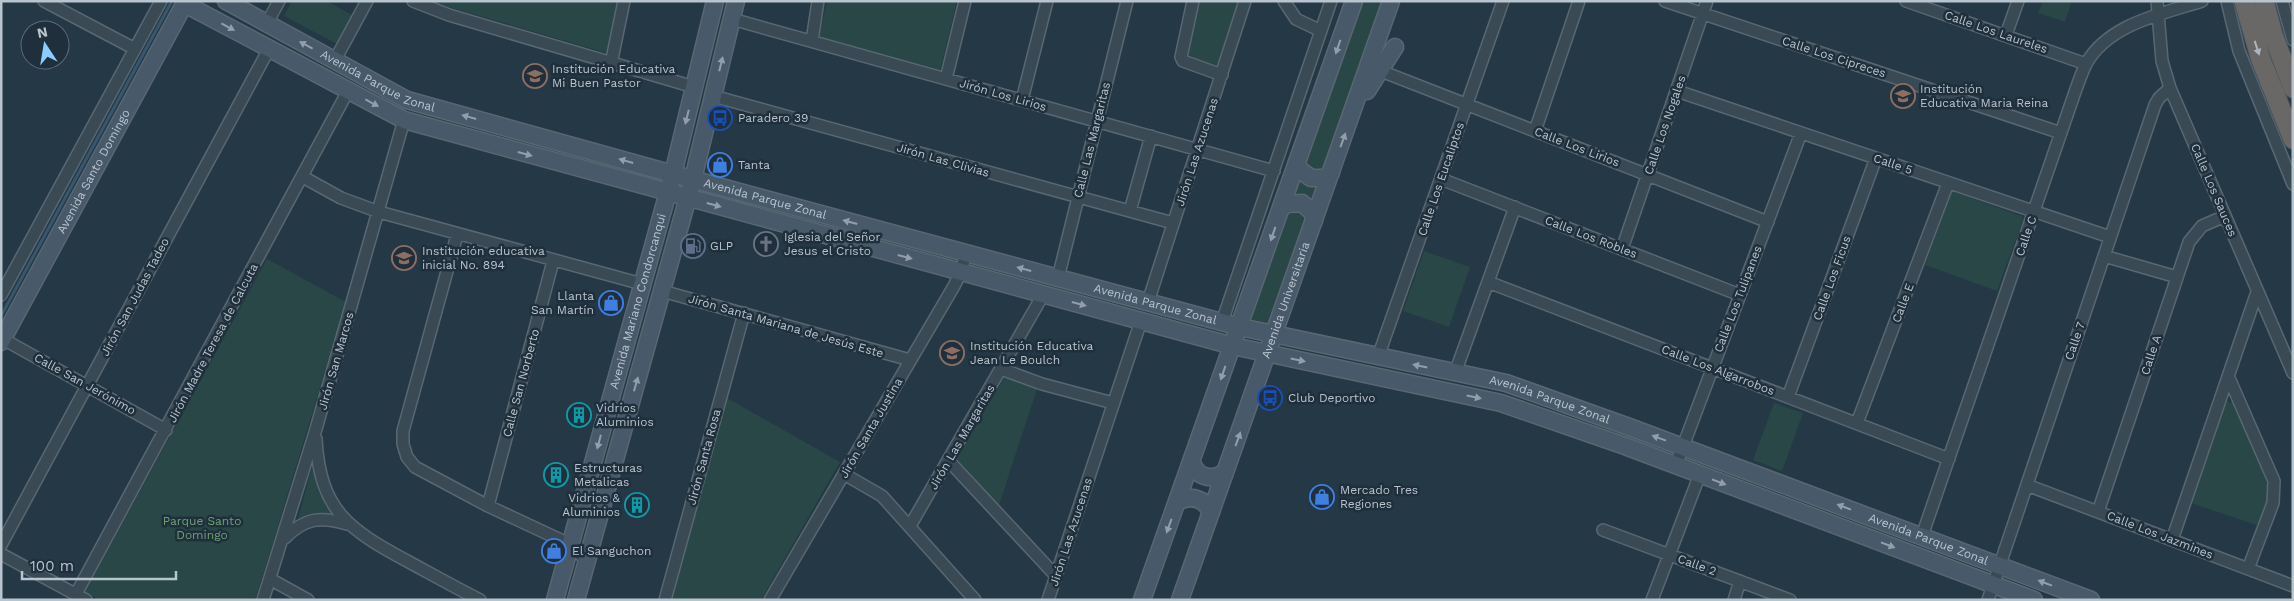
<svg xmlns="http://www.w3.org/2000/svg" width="2294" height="601" viewBox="0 0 2294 601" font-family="'Work Sans',sans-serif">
	<rect width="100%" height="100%" fill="#253846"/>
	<path fill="#284746" d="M 292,1 L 327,1 L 352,15 L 337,44 L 284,16 Z
		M 428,1 L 619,1 L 607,53 Z
		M 827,1 L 957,1 L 940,71 L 819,38 Z
		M 1199,1 L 1238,1 L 1217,66 L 1186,55 Z
		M 1359,1 L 1387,1 L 1272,329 L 1247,322 Z
		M 2043,1 L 2072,1 L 2065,22 L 2038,13 Z
		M 1952,191 L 2024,217 L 1997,291 L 1925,265 Z
		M 1424,251 L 1470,267 L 1449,327 L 1403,311 Z
		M 267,259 L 346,302 L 257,595 L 254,600 L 99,600 L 85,592 Z
		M 1006,375 L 1038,386 L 999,505 L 957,459 Z
		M 727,398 L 840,462 L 761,600 L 670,600 Z
		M 2226,401 L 2239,404 L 2272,491 L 2262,527 L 2191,503 Z
		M 1774,403 L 1803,413 L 1782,471 L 1753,460 Z
		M 312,467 L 325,498 L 337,519 L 324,516 L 298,519 Z"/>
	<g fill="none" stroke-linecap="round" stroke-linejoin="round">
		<path stroke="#38576e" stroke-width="3" d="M 1,316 L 172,1"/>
		<defs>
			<path id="minor" d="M 44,1 L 135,49
				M 413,1 L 449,15 L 694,87
				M 1193,1 L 1181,57 L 1183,61 L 1222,75
				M 1284,1 L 1296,19 L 1321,31
				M 1665,1 L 2061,133
				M 1906,1 L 2086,64
				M 2157,1 L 2162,61 L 2170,88 L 2293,373
				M 2227,1 L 2239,51 L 2293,184
				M 2282,1 L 2293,40
				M 732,19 L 1274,171
				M 267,23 L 279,1
				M 2006,35 L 2018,1
				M 812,41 L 818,1
				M 335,60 L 367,1
				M 611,64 L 624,1
				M 1386,73 L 1768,222
				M 946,79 L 965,1
				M 1677,91 L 2110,237
				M 713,96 L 1173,223
				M 1022,100 L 1047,1
				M 1535,131 L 1579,1
				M 303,177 L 341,198 L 379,212 L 642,284
				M 1441,179 L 1740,295
				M 1130,211 L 1151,136
				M 457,235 L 403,431 L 403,444 L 407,457 L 415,467 L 488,506 L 563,541 L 587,560
				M 1622,249 L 1707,1
				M 2104,256 L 2177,277
				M 1058,278 L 1127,1
				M 1488,282 L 1949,459
				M 662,291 L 910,360
				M 1,295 L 161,1
				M 1148,302 L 1245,1
				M 1222,322 L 1331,1
				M 3,339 L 166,430
				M 1378,357 L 1503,1
				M 1001,369 L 1042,384 L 1113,403
				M 1455,373 L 1515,207
				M 2229,378 L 2274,481 L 2273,503 L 2248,569
				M 1788,397 L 1876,158
				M 1857,423 L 1948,183
				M 316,439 C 320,512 350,530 409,562 C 433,575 456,588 480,600
				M 948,460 L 1056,576
				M 1676,465 L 1801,133
				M 844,474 L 882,496 L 975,600
				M 2027,485 L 2293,586
				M 488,506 L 553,261
				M 2098,512 L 2189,242 L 2202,226 L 2225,216
				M 910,526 L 1043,295
				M 1603,530 L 1790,600
				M 1922,536 L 2076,89 C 2079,81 2082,72 2086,64 C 2108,24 2162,14 2202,1
				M 285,538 C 304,518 321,516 347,524
				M 2172,540 L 2257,292
				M 1,545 L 269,49
				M 1,554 L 86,600
				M 270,579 L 308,600
				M 76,594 L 348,91
				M 263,600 L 316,429 L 404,120
				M 665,600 L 744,313
				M 770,600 L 954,286 L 961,272 L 966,253
				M 1048,600 L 1141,321
				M 1652,600 L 1700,474
				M 1734,600 L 1740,581
				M 1988,600 L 2155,105 L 2159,98 L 2170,88"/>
			<g id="secondary">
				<path id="s1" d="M 226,1 L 407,100 L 673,174 L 1240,327 L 1506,383 L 1632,428 L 2091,600"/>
				<path d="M 185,4 L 404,120 L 1233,346 L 1501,403 L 1625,446 L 2034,600"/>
				<path d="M 1367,91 L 1395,47"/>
				<path d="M 1297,163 L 1300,170 L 1311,178 L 1325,178 L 1331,173"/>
				<path d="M 1281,208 L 1287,204 L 1302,203 L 1313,213 L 1314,221"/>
				<path id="s2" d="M 1,342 L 186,1"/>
				<path d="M 1192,463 C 1198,478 1212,481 1225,472"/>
				<path d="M 1179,501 C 1192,495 1204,498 1211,512"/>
				<path id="s3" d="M 555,600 L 673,174 L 715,1"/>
				<path d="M 576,600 L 693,179 L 736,1"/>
				<path d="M 1142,600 L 1354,1"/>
				<path id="s4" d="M 1180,600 L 1391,1"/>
			</g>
			<path id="trunk" d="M 2244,1 L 2261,60 L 2293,139
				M 2264,1 L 2273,35 L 2293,88"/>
		</defs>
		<use href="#minor" stroke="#596772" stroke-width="14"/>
		<use href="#secondary" stroke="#596772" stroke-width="19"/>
		<use href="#trunk" stroke="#455460" stroke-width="21"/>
		<use href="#minor" stroke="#3a4a55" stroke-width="11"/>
		<use href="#secondary" stroke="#485969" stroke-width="16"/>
		<use href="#trunk" stroke="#6a6866" stroke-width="19"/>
	</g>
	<defs><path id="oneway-solid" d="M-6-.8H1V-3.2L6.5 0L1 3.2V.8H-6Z" transform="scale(1.25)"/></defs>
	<g fill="#919fab">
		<use href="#oneway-solid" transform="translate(228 27) rotate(28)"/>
		<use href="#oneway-solid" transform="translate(306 45) rotate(-152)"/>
		<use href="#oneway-solid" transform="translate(1338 47) rotate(109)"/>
		<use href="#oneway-solid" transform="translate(721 64) rotate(-76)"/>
		<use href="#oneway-solid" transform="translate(372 103) rotate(28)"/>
		<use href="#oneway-solid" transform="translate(469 117) rotate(-164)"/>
		<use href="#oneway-solid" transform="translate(687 117) rotate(104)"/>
		<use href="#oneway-solid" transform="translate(1343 140) rotate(-70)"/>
		<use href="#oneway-solid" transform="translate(525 154) rotate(15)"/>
		<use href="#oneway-solid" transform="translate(626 161) rotate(-164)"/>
		<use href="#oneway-solid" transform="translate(714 205) rotate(15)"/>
		<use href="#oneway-solid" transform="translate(850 222) rotate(-165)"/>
		<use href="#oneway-solid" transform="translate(1273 234) rotate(109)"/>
		<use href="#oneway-solid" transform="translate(905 257) rotate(15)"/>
		<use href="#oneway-solid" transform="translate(1024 269) rotate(-165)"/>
		<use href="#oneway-solid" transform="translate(1079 304) rotate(15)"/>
		<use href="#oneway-solid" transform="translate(1298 360) rotate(12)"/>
		<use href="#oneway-solid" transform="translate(1420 366) rotate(-168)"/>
		<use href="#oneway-solid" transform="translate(1223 373) rotate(109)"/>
		<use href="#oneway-solid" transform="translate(636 384) rotate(-74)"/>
		<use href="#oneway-solid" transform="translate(1474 397) rotate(12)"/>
		<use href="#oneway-solid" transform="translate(1659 438) rotate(-160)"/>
		<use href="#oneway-solid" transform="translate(1238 439) rotate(-70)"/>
		<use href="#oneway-solid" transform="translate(599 442) rotate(105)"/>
		<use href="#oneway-solid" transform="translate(1719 482) rotate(21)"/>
		<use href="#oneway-solid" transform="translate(1844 507) rotate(-159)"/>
		<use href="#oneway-solid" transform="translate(1169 526) rotate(110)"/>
		<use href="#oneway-solid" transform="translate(1888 545) rotate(21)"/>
		<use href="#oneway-solid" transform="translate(2045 583) rotate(-159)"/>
	</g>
	<use fill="#acb6be" href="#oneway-solid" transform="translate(2257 48) rotate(72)"/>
	<defs>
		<symbol id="school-ring" viewBox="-11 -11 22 22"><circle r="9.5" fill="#1f2f3b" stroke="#8d6e63" stroke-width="1.5"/><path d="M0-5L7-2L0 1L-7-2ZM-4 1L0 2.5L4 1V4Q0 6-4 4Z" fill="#8d6e63"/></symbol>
		<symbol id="bus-ring" viewBox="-11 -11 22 22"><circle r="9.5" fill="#1f2f3b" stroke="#1a4fb4" stroke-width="1.5"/><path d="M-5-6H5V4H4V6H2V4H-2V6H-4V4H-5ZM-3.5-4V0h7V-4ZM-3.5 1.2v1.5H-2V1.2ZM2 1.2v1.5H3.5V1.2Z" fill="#1a4fb4"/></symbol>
		<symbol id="shop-ring" viewBox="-11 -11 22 22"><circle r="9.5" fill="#1f2f3b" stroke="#3f7fe0" stroke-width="1.5"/><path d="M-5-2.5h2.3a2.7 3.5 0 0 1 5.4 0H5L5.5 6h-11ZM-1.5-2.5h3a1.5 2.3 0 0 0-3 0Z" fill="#3f7fe0"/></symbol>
		<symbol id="church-ring" viewBox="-11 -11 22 22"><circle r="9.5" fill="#1f2f3b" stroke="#6b7280" stroke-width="1.5"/><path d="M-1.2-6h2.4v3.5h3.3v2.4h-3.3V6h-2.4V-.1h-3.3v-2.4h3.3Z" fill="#6b7280"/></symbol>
		<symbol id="fuel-ring" viewBox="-11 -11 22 22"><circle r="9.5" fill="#1f2f3b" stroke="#5c6f8a" stroke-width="1.5"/><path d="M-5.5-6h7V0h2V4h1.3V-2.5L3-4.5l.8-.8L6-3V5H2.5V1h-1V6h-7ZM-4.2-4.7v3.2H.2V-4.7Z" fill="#5c6f8a"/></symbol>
		<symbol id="building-ring" viewBox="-11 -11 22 22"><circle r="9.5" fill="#1f2f3b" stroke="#0f9aa8" stroke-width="1.5"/><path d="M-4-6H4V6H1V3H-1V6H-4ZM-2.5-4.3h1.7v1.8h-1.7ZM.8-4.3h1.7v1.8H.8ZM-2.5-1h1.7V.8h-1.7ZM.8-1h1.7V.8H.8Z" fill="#0f9aa8"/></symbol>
	</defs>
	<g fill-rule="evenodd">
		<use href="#school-ring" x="521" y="62" width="28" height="28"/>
		<use href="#school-ring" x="1889" y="82" width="28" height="28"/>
		<use href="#bus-ring" x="706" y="104" width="28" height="28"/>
		<use href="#shop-ring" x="706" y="151" width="28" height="28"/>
		<use href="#church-ring" x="752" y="230" width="28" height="28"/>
		<use href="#fuel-ring" x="679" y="232" width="28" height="28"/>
		<use href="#school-ring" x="390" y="244" width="28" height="28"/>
		<use href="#shop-ring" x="597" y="289" width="28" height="28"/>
		<use href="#school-ring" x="938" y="339" width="28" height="28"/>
		<use href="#bus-ring" x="1256" y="384" width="28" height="28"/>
		<use href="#building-ring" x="565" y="401" width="28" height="28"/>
		<use href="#building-ring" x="542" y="461" width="28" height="28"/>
		<use href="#shop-ring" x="1308" y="483" width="28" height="28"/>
		<use href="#building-ring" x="623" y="491" width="28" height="28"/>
		<use href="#shop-ring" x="540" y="537" width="28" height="28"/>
	</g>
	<g text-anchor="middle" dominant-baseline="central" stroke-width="5" stroke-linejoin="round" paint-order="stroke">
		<g font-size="12" fill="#b8c4ce" stroke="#1f2f3b">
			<text transform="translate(1996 32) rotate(19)">Calle Los Laureles</text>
			<text transform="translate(1834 57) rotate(18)">Calle Los Cipreces</text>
			<text stroke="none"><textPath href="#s1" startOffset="172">Avenida Parque Zonal</textPath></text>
			<text transform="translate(1003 95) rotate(16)">Jirón Los Lirios</text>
			<text transform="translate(1665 125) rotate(-71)">Calle Los Nogales</text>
			<text transform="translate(1092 140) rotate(-76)">Calle Las Margaritas</text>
			<text transform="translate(1577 147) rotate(21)">Calle Los Lirios</text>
			<text transform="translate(1197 152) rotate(-72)">Jirón Las Azucenas</text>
			<text transform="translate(943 160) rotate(16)">Jirón Las Clivias</text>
			<text transform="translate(1893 164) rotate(19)">Calle 5</text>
			<text stroke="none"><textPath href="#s2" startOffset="194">Avenida Santo Domingo</textPath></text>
			<text transform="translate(1441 179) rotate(-71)">Calle Los Eucaliptos</text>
			<text transform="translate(2214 190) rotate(67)">Calle Los Sauces</text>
			<text stroke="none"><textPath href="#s1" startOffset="578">Avenida Parque Zonal</textPath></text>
			<text transform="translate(2026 236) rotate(-71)">Calle C</text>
			<text transform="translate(1591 237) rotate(21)">Calle Los Robles</text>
			<text transform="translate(1832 278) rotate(-70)">Calle Los Ficus</text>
			<text transform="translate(135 297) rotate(-62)">Jirón San Judas Tadeo</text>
			<text transform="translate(1738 299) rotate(-69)">Calle Los Tulipanes</text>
			<text stroke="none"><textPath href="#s3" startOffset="310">Avenida Mariano Condorcanqui</textPath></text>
			<text stroke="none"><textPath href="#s4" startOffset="318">Avenida Universitaria</textPath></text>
			<text transform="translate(1903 303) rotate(-69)">Calle E</text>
			<text stroke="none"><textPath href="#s1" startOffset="982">Avenida Parque Zonal</textPath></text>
			<text transform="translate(786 326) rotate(16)">Jirón Santa Mariana de Jesús Este</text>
			<text transform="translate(2075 341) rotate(-71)">Calle 7</text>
			<text transform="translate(213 343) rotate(-62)">Jirón Madre Teresa de Calcuta</text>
			<text transform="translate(2151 355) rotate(-72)">Calle A</text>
			<text transform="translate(336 361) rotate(-74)">Jirón San Marcos</text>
			<text transform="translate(1718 370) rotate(21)">Calle Los Algarrobos</text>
			<text transform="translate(521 383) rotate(-75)">Calle San Norberto</text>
			<text transform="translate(85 384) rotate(29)">Calle San Jerónimo</text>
			<text stroke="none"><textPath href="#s1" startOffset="1388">Avenida Parque Zonal</textPath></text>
			<text transform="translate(871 428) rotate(-60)">Jirón Santa Justina</text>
			<text transform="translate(962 437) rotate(-60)">Jirón Las Margaritas</text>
			<text transform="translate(704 457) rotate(-75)">Jirón Santa Rosa</text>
			<text transform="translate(1071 532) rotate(-72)">Jirón Las Azucenas</text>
			<text transform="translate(2160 535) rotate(21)">Calle Los Jazmines</text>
			<text stroke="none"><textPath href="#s1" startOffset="1792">Avenida Parque Zonal</textPath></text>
			<text transform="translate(1697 565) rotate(20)">Calle 2</text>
		</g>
		<g font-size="12" fill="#b8c4ce" stroke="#1f2f3b" text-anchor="start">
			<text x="552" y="69">Institución Educativa<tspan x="552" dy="14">Mi Buen Pastor</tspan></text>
			<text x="1920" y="89">Institución<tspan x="1920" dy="14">Educativa Maria Reina</tspan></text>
			<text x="738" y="118">Paradero 39</text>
			<text x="738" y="165">Tanta</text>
			<text x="784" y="237">Iglesia del Señor<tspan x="784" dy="14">Jesus el Cristo</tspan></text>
			<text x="710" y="246">GLP</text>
			<text x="422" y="251">Institución educativa<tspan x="422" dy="14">inicial No. 894</tspan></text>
			<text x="594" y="296" text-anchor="end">Llanta<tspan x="594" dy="14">San Martín</tspan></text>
			<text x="970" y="346">Institución Educativa<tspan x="970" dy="14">Jean Le Boulch</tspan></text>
			<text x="1288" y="398">Club Deportivo</text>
			<text x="596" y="408">Vidrios<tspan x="596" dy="14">Aluminios</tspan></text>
			<text x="574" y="468">Estructuras<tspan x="574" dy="14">Metalicas</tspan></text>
			<text x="1340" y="490">Mercado Tres<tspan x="1340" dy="14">Regiones</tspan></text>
			<text x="620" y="498" text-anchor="end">Vidrios &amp;<tspan x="620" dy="14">Aluminios</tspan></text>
			<text x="572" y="551">El Sanguchon</text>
		</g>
		<g font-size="12" fill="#6da171" stroke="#1f2f3b">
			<text x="202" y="521">Parque Santo<tspan x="202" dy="14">Domingo</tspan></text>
		</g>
	</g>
	<rect width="2294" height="601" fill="none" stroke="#b8c4ce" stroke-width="5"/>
	<g transform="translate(45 45) rotate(348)"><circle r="24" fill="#1f2f3b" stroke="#5c6b76"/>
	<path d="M0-4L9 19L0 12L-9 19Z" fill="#8ccbff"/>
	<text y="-8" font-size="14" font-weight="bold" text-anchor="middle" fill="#b8c4ce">N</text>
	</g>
	<path d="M22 571v8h154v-8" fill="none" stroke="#b8c4ce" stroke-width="2.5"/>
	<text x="30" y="571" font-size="15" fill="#b8c4ce" stroke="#1f2f3b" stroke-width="4" paint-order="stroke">100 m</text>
</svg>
